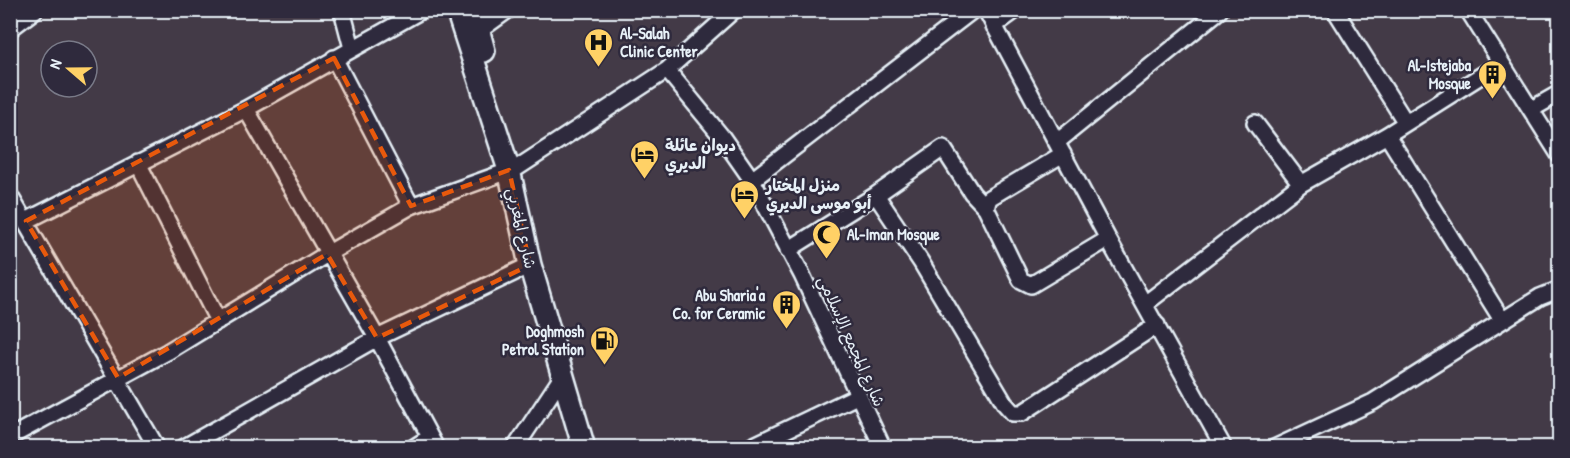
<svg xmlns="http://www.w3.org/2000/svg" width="1570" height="458" viewBox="0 0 1570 458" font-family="'Patrick Hand','Playpen Sans Arabic',sans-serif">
	<rect width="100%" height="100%" fill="#433a47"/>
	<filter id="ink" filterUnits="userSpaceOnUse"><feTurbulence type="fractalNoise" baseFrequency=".0167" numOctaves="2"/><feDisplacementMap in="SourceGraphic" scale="12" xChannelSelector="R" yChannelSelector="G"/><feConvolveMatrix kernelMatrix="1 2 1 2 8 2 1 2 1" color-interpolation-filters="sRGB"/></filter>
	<g filter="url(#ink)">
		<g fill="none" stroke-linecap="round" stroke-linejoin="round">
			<defs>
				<path id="minor" d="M 342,10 L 352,48
					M 986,10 L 1108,239 L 1224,448
					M 1335,10 L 1406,123
					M 1468,10 L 1560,156
					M 994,26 L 1016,10
					M 10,29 L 35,10
					M 479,31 L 508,10
					M 334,58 L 411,206
					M 667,70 L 722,137 L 752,180 L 802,275 L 883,448
					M 246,109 L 377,338 L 436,448
					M 1532,109 L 1560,93
					M 1255,123 L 1301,184
					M 1387,135 L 1502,320
					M 1057,142 L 1220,10
					M 1063,154 L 989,198 L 986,208 L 1021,280 L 1031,285 L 1108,239
					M 138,163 L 218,321
					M 752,180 L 973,10
					M 876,195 L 943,148 L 972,193 L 986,208
					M 10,196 L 157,448
					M 26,221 L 246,109 L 422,10
					M 788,250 L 876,195 L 921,262 L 1005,404 L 1013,413 L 1022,413 L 1157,325
					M 1145,304 L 1301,184 L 1387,135 L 1501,63
					M 10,437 L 167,352 L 327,254 L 411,206 L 517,168 L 667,70 L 734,10
					M 183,448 L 377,338 L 530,265
					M 413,448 L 430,437
					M 515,448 L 564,374
					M 748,448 L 857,396
					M 1274,448 L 1373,402 L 1540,297 L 1560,289"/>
				<path id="secondary" d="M 457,10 L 509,170 L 530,265 L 584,448
					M 473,10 L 484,51"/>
			</defs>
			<use href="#minor" stroke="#e8f1f8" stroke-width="20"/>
			<use href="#secondary" stroke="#e8f1f8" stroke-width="26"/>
			<use href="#minor" stroke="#2f2a3d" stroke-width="15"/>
			<use href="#secondary" stroke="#2f2a3d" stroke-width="21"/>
		</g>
	</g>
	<path fill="#e8590c" fill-opacity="0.2" stroke="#e8590c" stroke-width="4.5" stroke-dasharray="12 8" stroke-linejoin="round" d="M 334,58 L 411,206 L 509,170 L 530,265 L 377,338 L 327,254 L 118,378 L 26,221 Z"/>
	<defs>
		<symbol id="hospital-pin" viewBox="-11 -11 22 30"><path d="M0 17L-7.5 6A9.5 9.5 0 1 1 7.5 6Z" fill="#ffd166" stroke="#2f2a3d"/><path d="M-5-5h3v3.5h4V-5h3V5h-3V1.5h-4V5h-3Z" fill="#111"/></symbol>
		<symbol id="building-pin" viewBox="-11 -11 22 30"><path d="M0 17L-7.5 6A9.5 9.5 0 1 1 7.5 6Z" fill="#ffd166" stroke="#2f2a3d"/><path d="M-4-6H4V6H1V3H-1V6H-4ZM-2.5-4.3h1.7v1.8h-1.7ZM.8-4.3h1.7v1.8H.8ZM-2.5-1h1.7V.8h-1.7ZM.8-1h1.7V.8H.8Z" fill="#111"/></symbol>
		<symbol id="hotel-pin" viewBox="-11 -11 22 30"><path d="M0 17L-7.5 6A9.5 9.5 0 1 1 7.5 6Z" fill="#ffd166" stroke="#2f2a3d"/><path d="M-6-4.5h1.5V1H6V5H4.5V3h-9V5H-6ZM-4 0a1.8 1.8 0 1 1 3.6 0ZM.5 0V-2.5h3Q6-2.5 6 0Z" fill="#111"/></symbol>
		<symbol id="mosque-pin" viewBox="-11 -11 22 30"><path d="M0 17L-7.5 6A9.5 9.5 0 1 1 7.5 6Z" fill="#ffd166" stroke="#2f2a3d"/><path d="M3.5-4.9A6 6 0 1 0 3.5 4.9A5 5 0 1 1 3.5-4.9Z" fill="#111"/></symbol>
		<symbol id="fuel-pin" viewBox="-11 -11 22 30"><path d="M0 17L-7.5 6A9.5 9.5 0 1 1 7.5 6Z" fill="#ffd166" stroke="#2f2a3d"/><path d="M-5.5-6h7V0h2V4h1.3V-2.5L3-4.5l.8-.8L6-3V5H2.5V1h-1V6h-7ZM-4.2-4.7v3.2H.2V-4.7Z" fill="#111"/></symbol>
	</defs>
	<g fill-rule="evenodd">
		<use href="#hospital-pin" x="582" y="26" width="33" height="45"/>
		<use href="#building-pin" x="1476" y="58" width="33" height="45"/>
		<use href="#hotel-pin" x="628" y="138" width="33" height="45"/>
		<use href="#hotel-pin" x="728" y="178" width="33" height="45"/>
		<use href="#mosque-pin" x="810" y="218" width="33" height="45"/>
		<use href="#building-pin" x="770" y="288" width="33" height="45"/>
		<use href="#fuel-pin" x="588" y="324" width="33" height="45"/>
	</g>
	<g text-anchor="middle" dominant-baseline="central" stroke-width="5" stroke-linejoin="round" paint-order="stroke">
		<g font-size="16" font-weight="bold" fill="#e8f1f8" stroke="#2f2a3d" text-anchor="start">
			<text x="620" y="33">Al-Salah<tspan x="620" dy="18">Clinic Center</tspan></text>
			<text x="1471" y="65" text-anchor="end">Al-Istejaba<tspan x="1471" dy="18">Mosque</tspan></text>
			<text x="665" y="145">ديوان عائلة<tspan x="665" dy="18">الديري</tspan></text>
			<text x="766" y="185">منزل المختار<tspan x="766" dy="18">أبو موسى الديري</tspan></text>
			<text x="847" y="234">Al-Iman Mosque</text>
			<text x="765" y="295" text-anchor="end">Abu Sharia'a<tspan x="765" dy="18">Co. for Ceramic</tspan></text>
			<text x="584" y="331" text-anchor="end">Doghmosh<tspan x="584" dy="18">Petrol Station</tspan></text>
		</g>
		<g font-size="16" fill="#e8f1f8" stroke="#2f2a3d">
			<text transform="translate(522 228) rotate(77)">شارع المغربي</text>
			<text transform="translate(852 341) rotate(66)">شارع المجمع الإسلامي</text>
		</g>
	</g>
	<rect width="1570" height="458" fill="none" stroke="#2f2a3d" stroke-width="36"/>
	<rect x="18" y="18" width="1534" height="422" fill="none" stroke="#e8f1f8" stroke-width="2" filter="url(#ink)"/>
	<g transform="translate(69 69) rotate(290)"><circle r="28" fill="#2f2a3d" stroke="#797a88" stroke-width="1.5"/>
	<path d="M0-4.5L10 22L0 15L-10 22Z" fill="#ffd166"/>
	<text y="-9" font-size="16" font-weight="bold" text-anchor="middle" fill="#e8f1f8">N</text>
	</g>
</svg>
